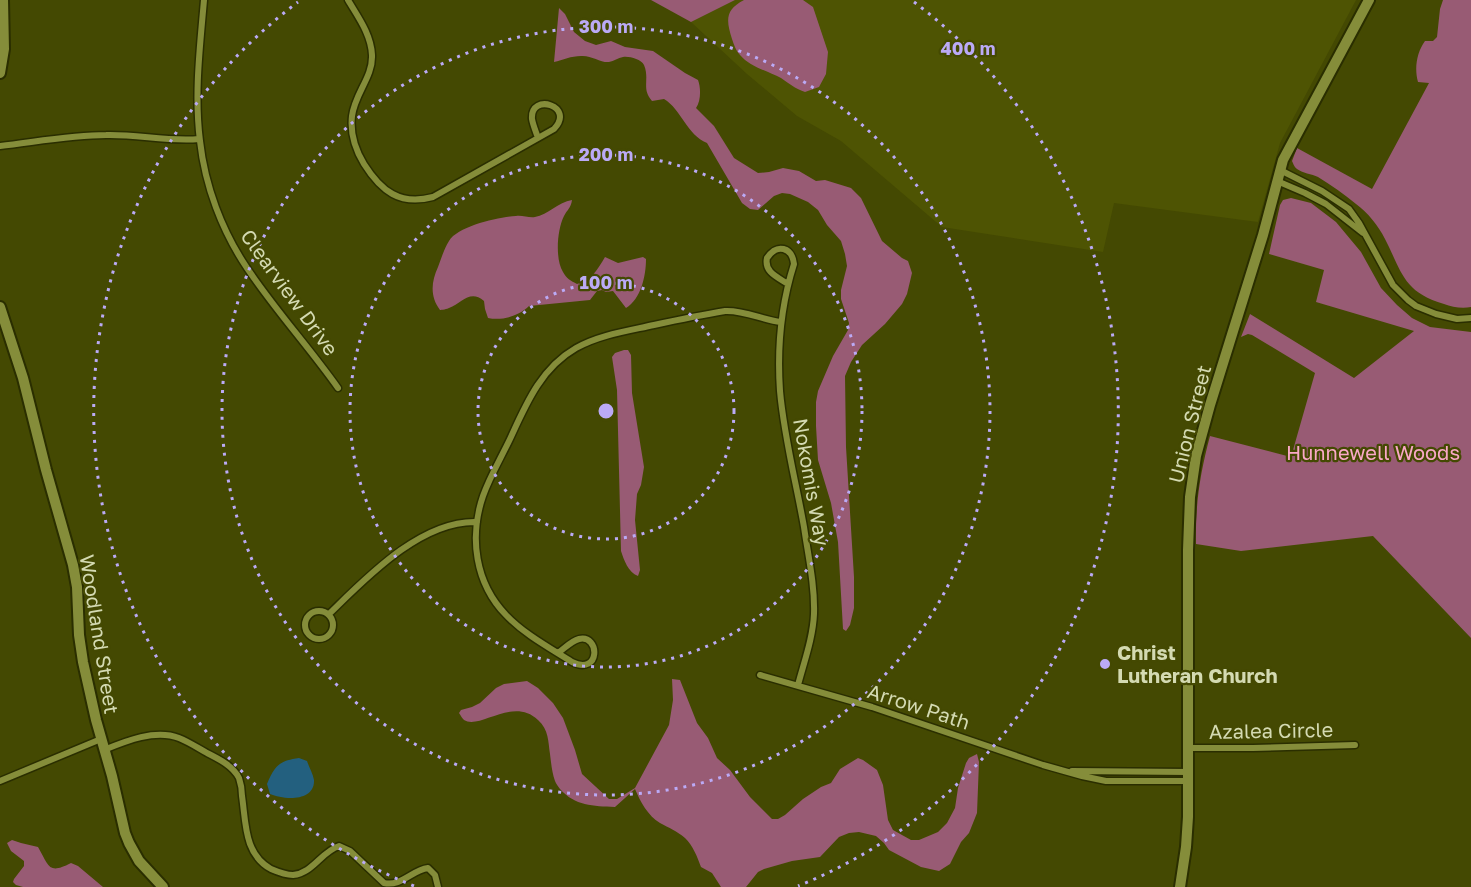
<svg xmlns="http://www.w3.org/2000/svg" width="1471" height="887" viewBox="0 0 1471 887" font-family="'Golos Text',sans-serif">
	<rect width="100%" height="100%" fill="#444902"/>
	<path fill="#4e5403" d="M 735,0 L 1356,0 L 1280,143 L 1258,222 L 1114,203 L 1103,252 L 942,227 L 841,141 L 797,116 L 747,74 L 691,22 Z"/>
	<path fill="#985b74" d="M 651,0 L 735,0 L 691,22 Z
		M 744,0 L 803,0 L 813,7 L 828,52 L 826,74 L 819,87 L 805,92 C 794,88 790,84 781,78 C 768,71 750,67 740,55 C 736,51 734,45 732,39 C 726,20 725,10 744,0 Z
		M 1443,0 L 1471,0 L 1471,307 C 1462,309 1452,307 1444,304 C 1403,292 1402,272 1385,239 C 1378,225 1368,213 1356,204 C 1344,194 1331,185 1318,177 C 1312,174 1302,173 1297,169 C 1294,167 1293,163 1292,161 L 1297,148 L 1372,189 L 1429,83 L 1418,82 C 1414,68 1417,52 1425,41 L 1433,41 L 1437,37 L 1440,9 Z
		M 559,8 L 565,14 L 574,32 L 585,41 L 596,45 L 611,41 L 625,47 L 653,51 L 685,73 L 698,80 C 701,88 701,101 696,108 L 714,126 L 734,158 L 758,173 L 769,172 L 783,168 L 799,171 L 816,181 L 825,180 L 851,188 L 861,198 L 882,241 L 902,258 L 908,261 L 912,273 L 907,294 L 902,304 L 885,324 L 862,345 L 851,362 L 845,376 L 846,447 L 854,577 L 854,608 L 850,625 L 846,631 L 843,629 L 838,542 L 831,503 L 818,460 L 816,426 L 816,402 L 818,391 L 833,356 L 848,330 L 849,323 L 841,299 L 841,290 L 847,266 L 845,254 L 841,241 L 827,225 L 818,210 L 808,202 L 790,194 L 782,193 L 774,196 L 758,210 L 750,209 L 742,203 L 707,143 C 687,135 681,109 664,99 L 652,101 C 641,89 650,79 644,65 C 641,59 629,56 623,57 C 618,58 614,61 609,62 C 601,63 591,55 581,56 C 571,56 563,60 554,62 Z
		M 1291,198 L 1311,203 L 1336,222 L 1361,252 L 1381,288 L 1397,305 L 1412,318 L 1430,327 L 1471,332 L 1471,638 L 1373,536 L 1241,551 L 1196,544 C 1195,506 1200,473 1210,436 L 1291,457 L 1315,373 L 1252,335 L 1248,334 L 1241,337 L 1250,314 L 1354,378 L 1414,331 L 1316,302 L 1324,270 L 1269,254 L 1280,205 L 1283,200 Z
		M 572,200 C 571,208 567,210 564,216 C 557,230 555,259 563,272 C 566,278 571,281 577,284 C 591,281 598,269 605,257 L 618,263 L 643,257 L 646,259 C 646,276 641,299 626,308 L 613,291 L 606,292 L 602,290 L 597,291 L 590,300 L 529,306 C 519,316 502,321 488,318 L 485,309 L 484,301 C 470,289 462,303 449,308 C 448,309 441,310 440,310 C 430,297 431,282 438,267 C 441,259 444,249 449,241 C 458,226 499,217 516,216 C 522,215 529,218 535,217 C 548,215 558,202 572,200 Z
		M 624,350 L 628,350 L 631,355 L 632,393 L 644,467 L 641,485 L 637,494 L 635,520 L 640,570 L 638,576 C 628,572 624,560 621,551 L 617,390 L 612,357 L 615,353 Z
		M 672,679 L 680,680 L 697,723 L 708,738 L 717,758 L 730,770 L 750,797 L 772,819 L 778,819 L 785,815 L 803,799 L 821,787 L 831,783 L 840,769 L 858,758 L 863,760 L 877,770 L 883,785 L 888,820 L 893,830 L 911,840 L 919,840 L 938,832 L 947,823 L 955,808 L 958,788 L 966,763 L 969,758 L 977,754 L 979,762 L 977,813 L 969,833 L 961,842 L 950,864 L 939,871 L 921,867 L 889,850 L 884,843 L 876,836 L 859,832 L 849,833 L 839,837 L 820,857 L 792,861 L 764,869 L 758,872 L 746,887 L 721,887 L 712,873 L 701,867 C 697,856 693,846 685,838 C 677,831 669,828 660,823 C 648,816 640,801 635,789 L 615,807 C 593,806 575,806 560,789 C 558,786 556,784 555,781 C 552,773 551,762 550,754 C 548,741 549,730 538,720 C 513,696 480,730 464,720 C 462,718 461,716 459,713 L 461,710 L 472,707 L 480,703 L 496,688 L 504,684 L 527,681 L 538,688 L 553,703 L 563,718 L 575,750 L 582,774 L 609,799 L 617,799 L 635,788 L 669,725 L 673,700 Z
		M 12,840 L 21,843 L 38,847 C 49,866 48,875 71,863 L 78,866 L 103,887 L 23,887 L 16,885 L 13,882 L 14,879 L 24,866 L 24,861 L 11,851 L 7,843 Z"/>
	<path fill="#23607f" d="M 299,758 L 307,761 C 309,767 313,774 314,780 C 315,802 284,800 270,794 L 267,784 C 275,765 279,761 299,758 Z"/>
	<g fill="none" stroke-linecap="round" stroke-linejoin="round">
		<defs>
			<path id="street" d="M 204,0 C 200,47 194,94 200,141 C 205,186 222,231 247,268 C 275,310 309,347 338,388
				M 348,0 C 358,17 371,34 372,55 C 373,77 355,93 352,116 C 350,133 355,149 364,164 C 381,191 400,206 433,197 L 554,129 C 576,106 530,92 532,119 C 533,125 536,132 538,138
				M 0,146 C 35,142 71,135 106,135 C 137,134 168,142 199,139
				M 1280,170 L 1322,191 L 1349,209 L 1359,223 L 1393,285 L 1408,300 L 1416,306 L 1436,314 L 1457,319 L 1471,318
				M 1277,181 L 1305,193 L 1326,204 L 1363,233
				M 788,284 C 777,277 764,272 767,258 C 777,243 792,247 794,264 C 781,305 777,348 780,391 C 784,437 796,482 804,527 C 808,555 815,585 814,614 C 813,638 804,662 798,685
				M305 625a14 14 0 1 1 28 0a14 14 0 1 1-28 0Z
				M 329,614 C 366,578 421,520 477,522
				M 558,653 C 564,649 571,641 579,639 C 600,634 601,676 572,662 C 550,648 524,634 506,615 C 475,583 469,537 483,496 C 490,476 501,458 510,439 C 526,404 541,368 576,348 C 599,335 627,331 654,325 C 677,320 701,315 725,311 C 745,310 762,320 781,322
				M 760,675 L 872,707 L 1043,765 L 1082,776 L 1106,781 L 1189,781
				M 1189,748 L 1253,748 L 1355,745
				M 104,750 C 126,741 155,729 179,738 C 189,742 198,748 207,753 C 219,759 233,766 239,778 C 241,784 242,790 242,796 C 246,823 244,854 271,869 C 278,872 285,875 293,875 C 313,873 321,852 339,846 L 350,851 L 384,883 C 401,887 412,870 428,868 L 435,875 L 438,887
				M 1072,771 L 1189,772
				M 0,781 L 101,739"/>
			<path id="secondary" d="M 0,73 L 4,49 L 3,0
				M 0,307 L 23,378 L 46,470 L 73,565 L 77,587 L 79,635 L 83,662 L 96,720 L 112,776 L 125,833 L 129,843 L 139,861 L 163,887
				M 1180,887 L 1186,847 L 1188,817 L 1188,550 L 1190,497 L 1196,456 L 1210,405 L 1263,235 L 1283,160 L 1369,0"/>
		</defs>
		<use href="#street" stroke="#2a2e00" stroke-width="9"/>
		<use href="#secondary" stroke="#2a2e00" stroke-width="14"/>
		<use href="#street" stroke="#858d3a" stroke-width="6"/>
		<use href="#secondary" stroke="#858d3a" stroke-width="10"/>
	</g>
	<g fill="none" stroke="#bbaaf6" stroke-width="3" stroke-dasharray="3 6">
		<circle cx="606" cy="411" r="128"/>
		<circle cx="606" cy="411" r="256"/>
		<circle cx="606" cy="411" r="384"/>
		<path d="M414 886A512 512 0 0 1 298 2M914 2A512 512 0 0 1 798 886"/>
	</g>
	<circle fill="#bbaaf6" stroke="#444902" stroke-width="2" cx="1105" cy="664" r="6"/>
	<g text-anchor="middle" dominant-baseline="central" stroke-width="4.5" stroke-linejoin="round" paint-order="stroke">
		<g font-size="20" fill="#d4dab2" stroke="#444902">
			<text transform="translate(290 292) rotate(54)">Clearview Drive</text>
			<text transform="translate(1189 424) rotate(-76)">Union Street</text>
			<text transform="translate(812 482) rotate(80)">Nokomis Way</text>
			<text transform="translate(100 634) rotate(81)">Woodland Street</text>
			<text transform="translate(919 706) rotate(18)">Arrow Path</text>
			<text transform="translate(1271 730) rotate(-1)">Azalea Circle</text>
		</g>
		<g font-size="20" fill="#faa8c8" stroke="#444902">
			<text x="1373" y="452">Hunnewell Woods</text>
		</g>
		<g font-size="20" font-weight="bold" fill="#d4dab2" stroke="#444902" text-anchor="start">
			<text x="1117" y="652">Christ<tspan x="1117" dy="23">Lutheran Church</tspan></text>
		</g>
	</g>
	<circle cx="606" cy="411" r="9" fill="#bbaaf6" stroke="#444902" stroke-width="3"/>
	<g font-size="18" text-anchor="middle" font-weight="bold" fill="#bbaaf6" stroke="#444902" stroke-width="4.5" stroke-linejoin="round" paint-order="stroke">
		<text x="606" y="33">300 m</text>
		<text x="968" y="55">400 m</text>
		<text x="606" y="161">200 m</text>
		<text x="606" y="289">100 m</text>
	</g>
</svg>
